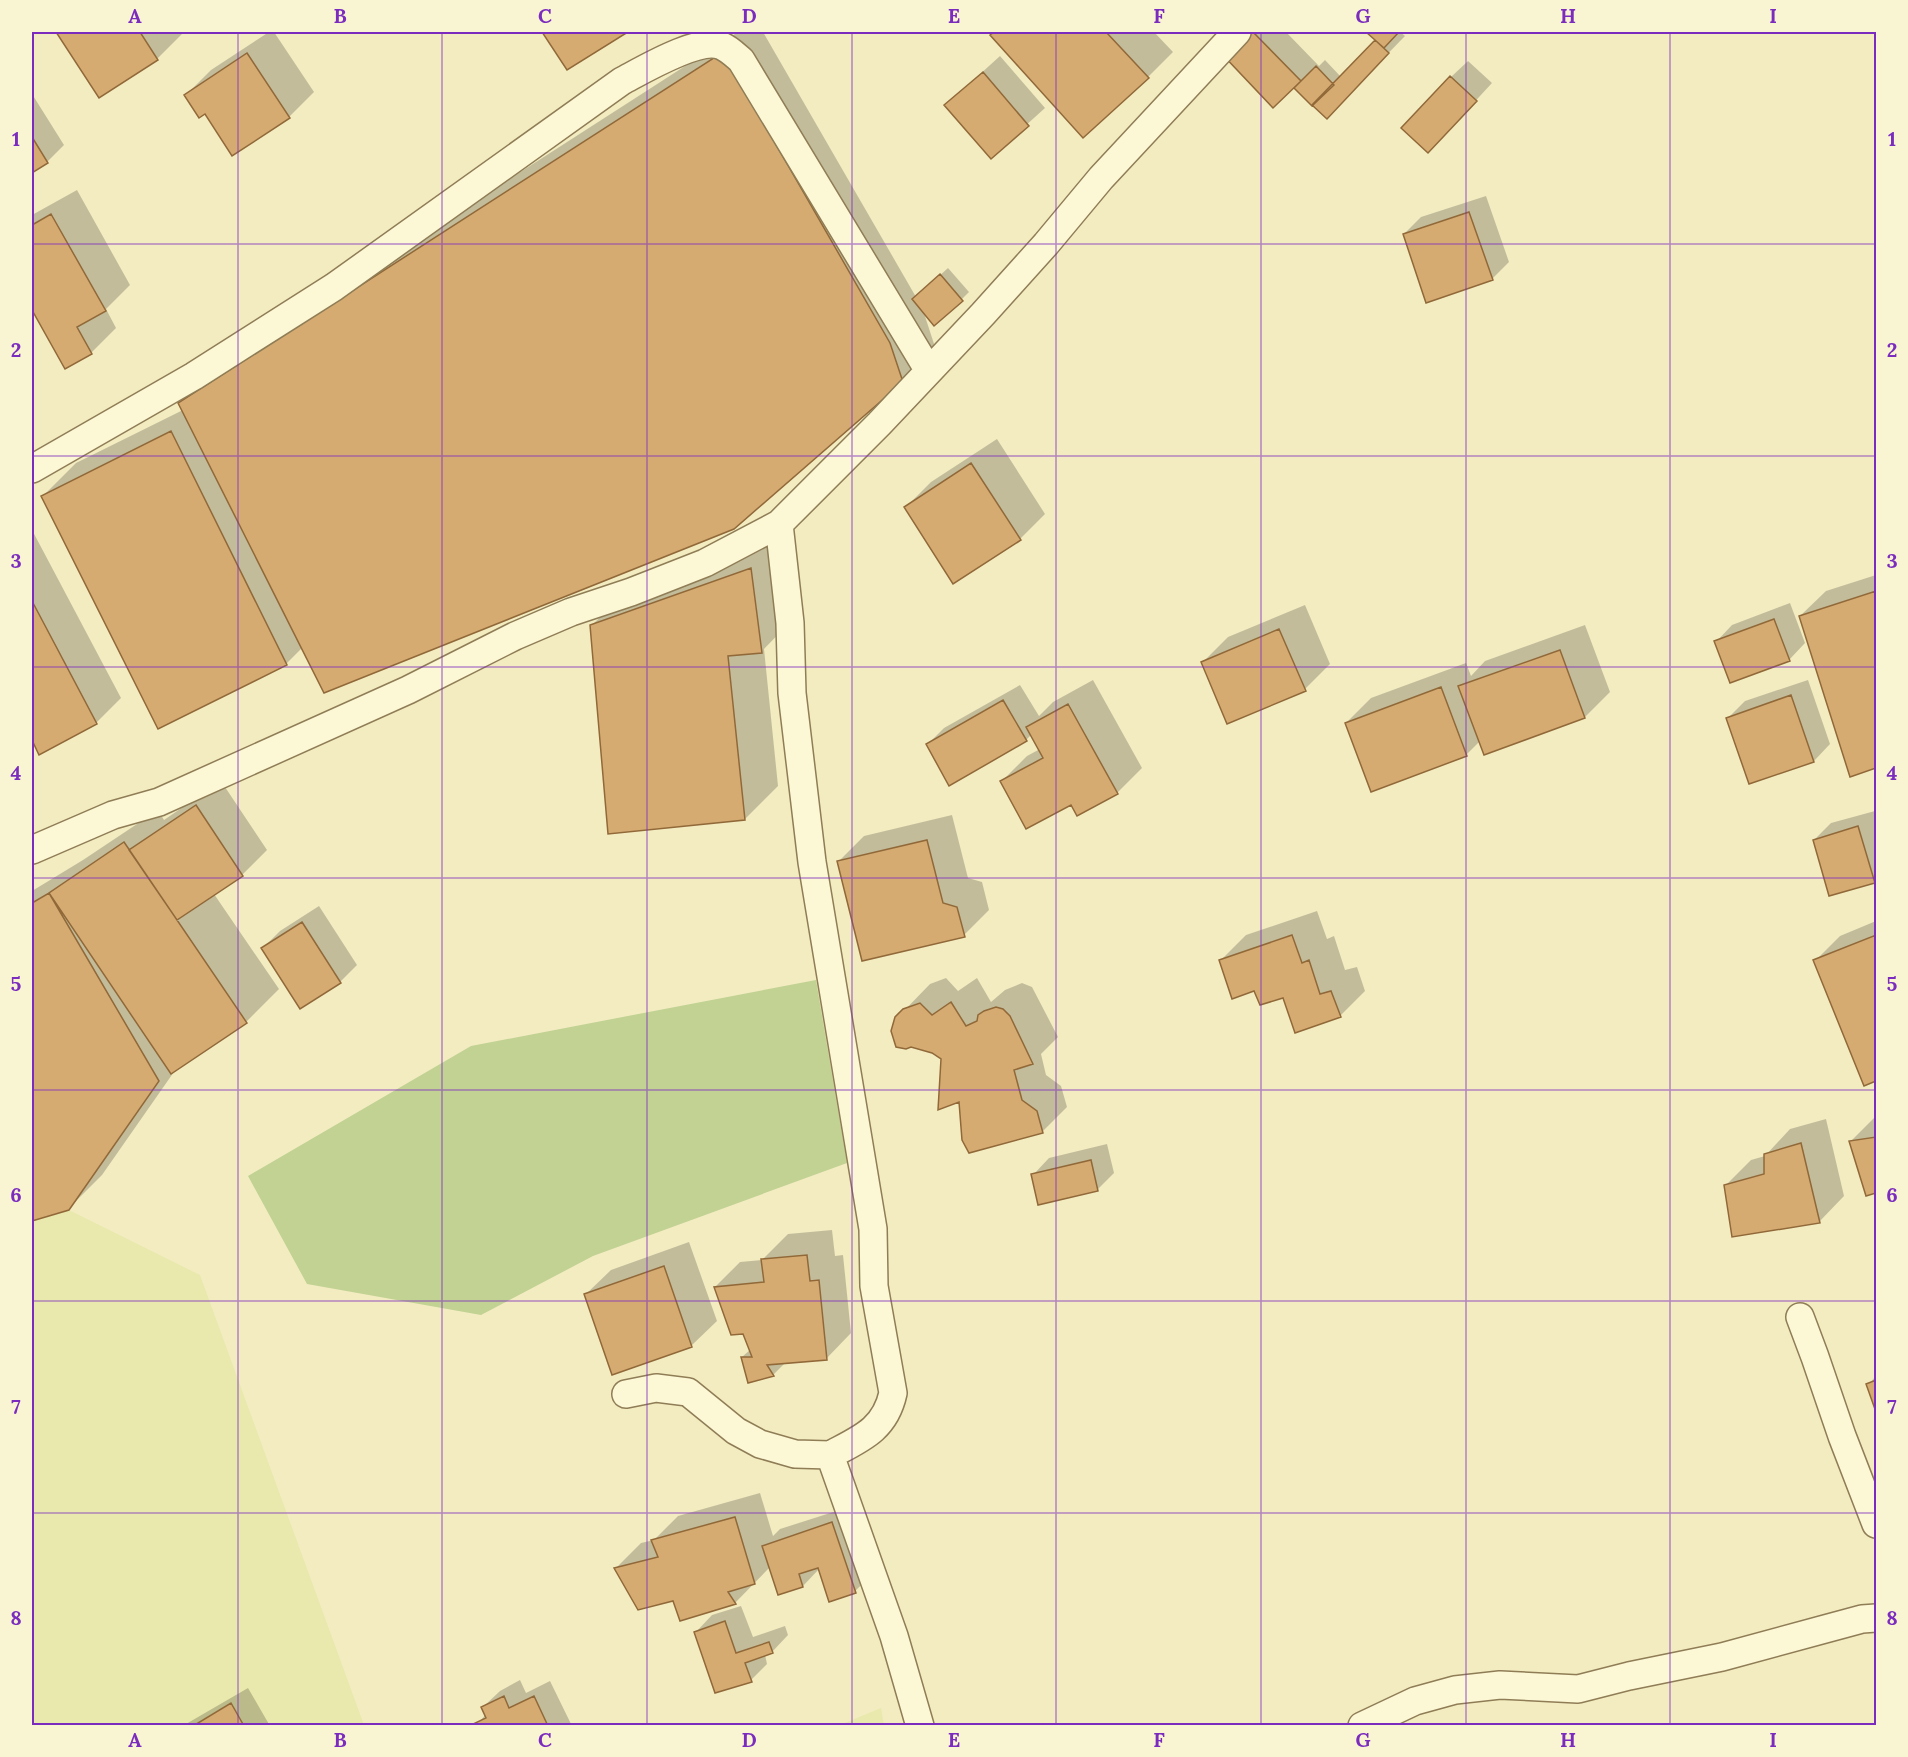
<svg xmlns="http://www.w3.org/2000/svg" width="1908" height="1757" viewBox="0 0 1908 1757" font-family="Lora,serif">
	<rect width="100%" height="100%" fill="#f3ecc1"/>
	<path fill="#e9e9ad" d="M 69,1210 L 200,1275 L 364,1725 L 32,1726 L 32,1221 Z
		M 881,1708 L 884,1725 L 840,1725 Z"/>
	<path fill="#c1d293" d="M 816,980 L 847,1163 L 593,1256 L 481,1315 L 307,1284 L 248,1176 L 471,1046 Z"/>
	<path fill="#0003" d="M 58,32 L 181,32 L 182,34 L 157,59 L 99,96 Z
		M 269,32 L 274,32 L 314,92 L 289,117 L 205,111 L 186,95 L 211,70 Z
		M 544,32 L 626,32 L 567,68 Z
		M 738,32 L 763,32 L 916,297 L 948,268 L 969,292 L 961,300 L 923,310 L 935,347 L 902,381 L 303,647 L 287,663 L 159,727 L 43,496 L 76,463 L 183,410 L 180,403 L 213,370 Z
		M 996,32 L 1154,32 L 1173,52 L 1148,77 L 992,35 Z
		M 1245,32 L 1286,32 L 1319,66 L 1325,60 L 1341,77 L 1377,40 L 1368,32 L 1400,32 L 1405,36 L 1343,100 L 1312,104 Z
		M 1000,56 L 1045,108 L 991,157 L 946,105 Z
		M 1468,61 L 1492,83 L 1444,135 L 1451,77 Z
		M 32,94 L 64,145 L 47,162 L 32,171 Z
		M 77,190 L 130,285 L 106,309 L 116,328 L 91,353 L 65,367 L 32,307 L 32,215 Z
		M 1486,196 L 1509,262 L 1492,279 L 1404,234 L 1421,217 Z
		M 997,439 L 1045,514 L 1020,539 L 906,507 L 931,482 Z
		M 32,530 L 121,698 L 96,723 L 40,752 L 32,737 Z
		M 783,536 L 794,618 L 764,649 L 778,786 L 745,819 L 591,626 L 625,593 Z
		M 1876,575 L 1876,767 L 1851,775 L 1800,616 L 1826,591 Z
		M 1790,603 L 1805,643 L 1789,660 L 1716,642 L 1732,625 Z
		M 1305,605 L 1330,664 L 1305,689 L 1203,662 L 1228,637 Z
		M 1585,625 L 1610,692 L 1585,717 L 1480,741 L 1466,755 L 1346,723 L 1371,698 L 1466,663 L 1471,676 L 1485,661 Z
		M 1093,680 L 1142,768 L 1117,793 L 1071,803 L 1002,781 L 1027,756 L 1040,749 L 1032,734 L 1026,740 L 927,745 L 944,728 L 1020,685 L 1039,716 L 1053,702 Z
		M 1808,680 L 1830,744 L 1814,761 L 1728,718 L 1745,701 Z
		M 221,781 L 267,850 L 242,875 L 214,894 L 279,989 L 246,1022 L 176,1069 L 102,1175 L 69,1208 L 32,1220 L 32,891 L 83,860 L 158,810 L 164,820 Z
		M 1875,811 L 1876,817 L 1876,878 L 1874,881 L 1814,840 L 1831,823 Z
		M 952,815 L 968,878 L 982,882 L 989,910 L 964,935 L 839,861 L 864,836 Z
		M 319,906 L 357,965 L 340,982 L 301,1007 L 263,948 L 280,931 Z
		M 1317,911 L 1327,939 L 1334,936 L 1345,970 L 1357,967 L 1365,991 L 1340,1016 L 1284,996 L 1255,989 L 1221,960 L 1246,935 Z
		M 1876,921 L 1876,1079 L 1865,1084 L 1815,961 L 1840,936 Z
		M 946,978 L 958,991 L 977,978 L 991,1002 L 1005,990 L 1022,983 L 1032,987 L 1058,1037 L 1041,1054 L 1046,1075 L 1061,1086 L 1067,1107 L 1042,1132 L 960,1100 L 942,1059 L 897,1018 L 930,984 Z
		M 1875,1117 L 1876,1192 L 1867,1194 L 1850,1142 Z
		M 1826,1119 L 1844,1196 L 1819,1222 L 1726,1185 L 1751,1160 L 1765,1156 L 1790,1129 Z
		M 1107,1144 L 1114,1173 L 1097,1190 L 1033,1175 L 1049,1158 Z
		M 832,1230 L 835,1256 L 843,1255 L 851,1333 L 826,1359 L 786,1362 L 773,1375 L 742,1357 L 751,1349 L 743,1332 L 715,1287 L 740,1262 L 762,1260 L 788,1234 Z
		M 689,1242 L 717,1321 L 691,1346 L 585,1295 L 611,1270 Z
		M 1876,1376 L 1876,1408 L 1868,1385 Z
		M 760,1493 L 773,1536 L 780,1529 L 849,1507 L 872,1575 L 855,1591 L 820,1568 L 803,1586 L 779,1593 L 770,1567 L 735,1603 L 674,1599 L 616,1568 L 641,1543 L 654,1540 L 678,1516 Z
		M 741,1606 L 753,1637 L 785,1626 L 788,1635 L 772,1652 L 765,1655 L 767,1664 L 751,1680 L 696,1632 L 712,1615 Z
		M 520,1680 L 526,1693 L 550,1681 L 572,1726 L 476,1726 L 486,1714 L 483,1707 L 500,1691 Z
		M 248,1688 L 270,1726 L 184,1726 L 186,1724 Z"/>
	<path fill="#d5ab72" stroke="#916939" stroke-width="1.5" d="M 56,32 L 140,32 L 158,60 L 99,98 Z
		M 542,32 L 628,32 L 567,70 Z
		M 994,32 L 1106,32 L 1149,78 L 1083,138 L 990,35 Z
		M 1244,32 L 1253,32 L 1301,81 L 1273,108 L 1221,53 Z
		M 1366,32 L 1399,32 L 1384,48 Z
		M 1375,40 L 1389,53 L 1327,119 L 1312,105 Z
		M 723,52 L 890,343 L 903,382 L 734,529 L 324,693 L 178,403 Z
		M 247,53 L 290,118 L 232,156 L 205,114 L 199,118 L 184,95 Z
		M 1316,66 L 1334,85 L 1312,106 L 1294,88 Z
		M 983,72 L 1029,126 L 991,159 L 944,105 Z
		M 1450,76 L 1477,101 L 1428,153 L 1401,128 Z
		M 32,137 L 48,163 L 32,173 Z
		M 1469,212 L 1493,280 L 1426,303 L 1403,234 Z
		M 51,214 L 106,311 L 77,327 L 92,354 L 65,369 L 32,310 L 32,225 Z
		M 940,274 L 963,301 L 934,326 L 912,299 Z
		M 171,431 L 287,665 L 158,729 L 41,496 Z
		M 971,463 L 1021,540 L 953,584 L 904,507 Z
		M 751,568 L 762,653 L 728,656 L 745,820 L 608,834 L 590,625 Z
		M 1876,591 L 1876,768 L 1850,777 L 1799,616 Z
		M 32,601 L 97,724 L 39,755 L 32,740 Z
		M 1774,619 L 1790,661 L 1730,683 L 1714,641 Z
		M 1279,629 L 1306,691 L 1227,724 L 1201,662 Z
		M 1560,650 L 1585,718 L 1484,755 L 1458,686 Z
		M 1441,687 L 1467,756 L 1371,792 L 1345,723 Z
		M 1791,695 L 1814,762 L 1749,784 L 1726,718 Z
		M 1003,700 L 1027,741 L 949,786 L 926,744 Z
		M 1068,704 L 1118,794 L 1077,816 L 1071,805 L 1026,829 L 1000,781 L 1043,758 L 1026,727 Z
		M 196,805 L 243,876 L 177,920 L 129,850 Z
		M 1858,826 L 1875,883 L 1829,896 L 1813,840 Z
		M 927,840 L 943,903 L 957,907 L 965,937 L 862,961 L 837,861 Z
		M 124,842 L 247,1023 L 171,1074 L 49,893 Z
		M 49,893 L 159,1081 L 69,1210 L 32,1221 L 32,903 Z
		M 302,922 L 341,983 L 300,1009 L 261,948 Z
		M 1292,935 L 1302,963 L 1309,960 L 1320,994 L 1331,991 L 1341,1017 L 1295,1033 L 1283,998 L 1260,1005 L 1254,991 L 1232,999 L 1219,960 Z
		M 1876,935 L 1876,1081 L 1864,1086 L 1813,960 Z
		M 951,1002 L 966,1026 L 977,1021 L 978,1015 L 984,1011 L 996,1007 L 1003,1009 L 1010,1016 L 1033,1064 L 1014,1070 L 1022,1100 L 1037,1111 L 1043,1133 L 969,1153 L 962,1140 L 959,1102 L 938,1110 L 941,1059 L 932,1053 L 911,1047 L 906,1049 L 896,1047 L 891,1031 L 895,1017 L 903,1009 L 920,1003 L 932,1015 Z
		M 1876,1137 L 1876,1193 L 1866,1196 L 1849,1141 Z
		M 1801,1143 L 1820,1223 L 1732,1237 L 1724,1185 L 1764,1174 L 1764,1154 Z
		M 1091,1160 L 1098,1191 L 1038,1205 L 1031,1174 Z
		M 807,1255 L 810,1281 L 819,1280 L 827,1360 L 767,1365 L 774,1376 L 748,1383 L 741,1357 L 752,1357 L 743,1334 L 731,1335 L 714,1287 L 764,1282 L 761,1259 Z
		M 664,1266 L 692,1347 L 612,1375 L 584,1294 Z
		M 1876,1380 L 1876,1412 L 1866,1384 Z
		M 735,1517 L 755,1584 L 728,1592 L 736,1604 L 680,1621 L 673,1601 L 638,1610 L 614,1568 L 658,1557 L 651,1540 Z
		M 832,1522 L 856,1593 L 829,1602 L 818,1568 L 799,1574 L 803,1587 L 778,1595 L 762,1546 Z
		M 725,1621 L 736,1653 L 769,1642 L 773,1653 L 745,1663 L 752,1682 L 715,1693 L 694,1632 Z
		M 504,1696 L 509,1708 L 534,1696 L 548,1726 L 474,1726 L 473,1724 L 486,1718 L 481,1707 Z
		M 231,1703 L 244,1726 L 193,1726 Z"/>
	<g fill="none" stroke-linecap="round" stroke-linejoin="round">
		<defs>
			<path id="street" d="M 32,469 L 194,376 L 334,287 L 622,81 C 643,70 700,36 722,46 C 729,49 735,55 741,60 L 929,371
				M 779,524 L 790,623 L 792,693 L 812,862 L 873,1229 L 874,1286 L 893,1393 C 885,1430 860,1439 830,1455 L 894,1636 L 920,1726
				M 32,850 L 113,815 L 159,802 L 408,690 L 515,636 L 571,612 L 631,592 L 705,563 L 779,524 L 879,424 L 983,314 L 1046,244 L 1101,178 L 1237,32
				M 1800,1317 L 1815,1357 L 1842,1436 L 1876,1524
				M 626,1394 L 656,1388 L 688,1392 L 736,1431 L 760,1444 L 795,1454 L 830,1455
				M 1362,1726 L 1415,1701 L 1455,1690 L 1500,1685 L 1578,1689 L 1629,1676 L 1722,1657 L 1825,1629 L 1862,1619 L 1876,1618"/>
		</defs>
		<use href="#street" stroke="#8f7d56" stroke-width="30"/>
		<use href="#street" stroke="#fcf7d5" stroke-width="27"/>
	</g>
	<path fill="none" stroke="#7b2cbf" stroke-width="1.5" stroke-opacity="0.55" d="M 238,32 L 238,1726M 442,32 L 442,1726M 647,32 L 647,1726M 852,32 L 852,1726M 1056,32 L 1056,1726M 1261,32 L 1261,1726M 1466,32 L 1466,1726M 1670,32 L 1670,1726M 32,244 L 1876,244M 32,456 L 1876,456M 32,667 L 1876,667M 32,878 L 1876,878M 32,1090 L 1876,1090M 32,1301 L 1876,1301M 32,1513 L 1876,1513"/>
	<rect width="1908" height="1757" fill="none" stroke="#f9f4d1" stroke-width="66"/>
	<rect x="33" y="33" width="1842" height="1691" fill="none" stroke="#7b2cbf" stroke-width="2"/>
	<g font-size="20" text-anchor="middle" font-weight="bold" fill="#7b2cbf">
		<text x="135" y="23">A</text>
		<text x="340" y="23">B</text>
		<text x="545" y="23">C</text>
		<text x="749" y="23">D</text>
		<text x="954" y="23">E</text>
		<text x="1159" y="23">F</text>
		<text x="1363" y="23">G</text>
		<text x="1568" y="23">H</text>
		<text x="1773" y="23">I</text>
		<text x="16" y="146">1</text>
		<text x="1892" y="146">1</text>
		<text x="16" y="357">2</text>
		<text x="1892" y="357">2</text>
		<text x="16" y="568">3</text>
		<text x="1892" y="568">3</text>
		<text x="16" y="780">4</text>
		<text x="1892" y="780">4</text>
		<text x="16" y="991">5</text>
		<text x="1892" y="991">5</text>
		<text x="16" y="1202">6</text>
		<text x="1892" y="1202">6</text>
		<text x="16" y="1414">7</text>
		<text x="1892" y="1414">7</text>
		<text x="16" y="1625">8</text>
		<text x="1892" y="1625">8</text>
		<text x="135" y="1747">A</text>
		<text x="340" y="1747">B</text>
		<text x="545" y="1747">C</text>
		<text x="749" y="1747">D</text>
		<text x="954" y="1747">E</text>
		<text x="1159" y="1747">F</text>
		<text x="1363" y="1747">G</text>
		<text x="1568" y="1747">H</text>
		<text x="1773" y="1747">I</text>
	</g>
</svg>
